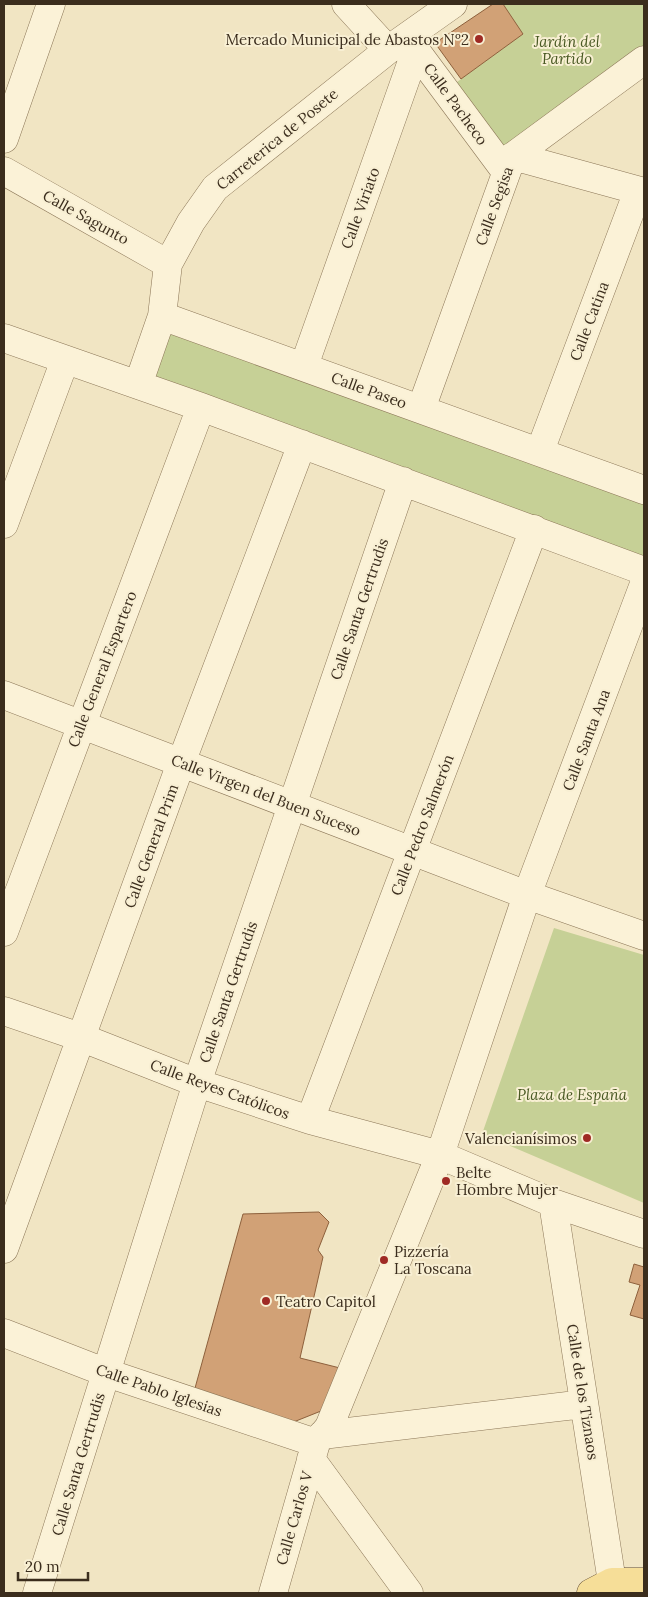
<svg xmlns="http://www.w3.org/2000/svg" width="648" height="1597" viewBox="0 0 648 1597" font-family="Lora,serif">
	<rect width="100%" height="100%" fill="#f1e5c3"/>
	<path fill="#c6d096" d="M 503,4 L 644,4 L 644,50 L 501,155 L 457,82 L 523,34 Z
		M 162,316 L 644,490 L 644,571 L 138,385 Z
		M 554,928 L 644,955 L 644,1203 L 482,1134 Z"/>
	<path fill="#d1a176" stroke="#8d603c" d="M 493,4 L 503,4 L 523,34 L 461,79 L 435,43 Z
		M 319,1212 L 329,1222 L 318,1250 L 323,1257 L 300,1358 L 340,1368 L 331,1407 L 286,1425 L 192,1399 L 243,1214 Z
		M 634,1264 L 644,1267 L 644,1319 L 630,1315 L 640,1285 L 629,1282 Z"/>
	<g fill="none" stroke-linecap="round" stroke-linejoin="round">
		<defs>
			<path id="street" d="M 346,4 L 388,50
				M 408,40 L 506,172
				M 4,139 L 51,4
				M 513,156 L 644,192
				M 4,171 L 168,264
				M 162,316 L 644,490
				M 4,338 L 201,407 L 644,571
				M 304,366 L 416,50
				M 138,385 L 162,316 L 168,264 L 191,222 L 215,188 L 388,50 L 453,4
				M 421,409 L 512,157 L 644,60
				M 540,451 L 638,191
				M 4,524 L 65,360
				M 4,695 L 527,895 L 644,936
				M 4,932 L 201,407
				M 4,1011 L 80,1037 L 197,1083 L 310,1120 L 440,1155 L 553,1203 L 644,1234
				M 310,1120 L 534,529
				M 553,1203 L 612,1582
				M 4,1249 L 181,763 L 302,444
				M 4,1333 L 107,1373 L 316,1443
				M 322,1435 L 584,1404
				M 311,1459 L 409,1593
				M 37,1593 L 197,1083 L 403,481
				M 273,1593 L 316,1443 L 329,1427 L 440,1155 L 527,895 L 644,584"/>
			<path id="primary" d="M 591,1593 L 612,1582 L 644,1582"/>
		</defs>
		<use href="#street" stroke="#8c7758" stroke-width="29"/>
		<use href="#primary" stroke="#5a442d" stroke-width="29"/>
		<use href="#street" stroke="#fbf2d7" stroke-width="28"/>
		<use href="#primary" stroke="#f6de98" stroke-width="28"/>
	</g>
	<g fill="#9f2a24" stroke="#f8efd3" stroke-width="2">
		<circle cx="479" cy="39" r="5"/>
		<circle cx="587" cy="1138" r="5"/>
		<circle cx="446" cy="1181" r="5"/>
		<circle cx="384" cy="1260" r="5"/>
		<circle cx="266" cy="1301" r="5"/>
	</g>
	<g text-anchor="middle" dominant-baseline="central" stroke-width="4" stroke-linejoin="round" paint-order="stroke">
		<g font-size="15" fill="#3b2d1d" stroke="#f8efd3" text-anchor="start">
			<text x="469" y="39" text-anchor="end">Mercado Municipal de Abastos Nº2</text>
			<text x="577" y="1138" text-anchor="end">Valencianísimos</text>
			<text x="456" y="1172">Belte<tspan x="456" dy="17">Hombre Mujer</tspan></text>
			<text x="394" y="1251">Pizzería<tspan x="394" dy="17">La Toscana</tspan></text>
			<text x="276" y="1301">Teatro Capitol</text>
		</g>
		<g font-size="15" font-style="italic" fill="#495923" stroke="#f8efd3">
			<text x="567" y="41">Jardín del<tspan x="567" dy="17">Partido</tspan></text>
			<text x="572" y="1094">Plaza de España</text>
		</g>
		<g font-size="15" fill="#3b2d1d" stroke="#f8efd3">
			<text transform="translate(456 104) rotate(54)">Calle Pacheco</text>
			<text transform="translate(277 139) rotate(-39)">Carreterica de Posete</text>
			<text transform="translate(494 206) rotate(-70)">Calle Segisa</text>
			<text transform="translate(360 208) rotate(-70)">Calle Viriato</text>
			<text transform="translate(86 217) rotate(29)">Calle Sagunto</text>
			<text transform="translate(589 321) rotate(-69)">Calle Catina</text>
			<text transform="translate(369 390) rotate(20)">Calle Paseo</text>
			<text transform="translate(359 609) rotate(-71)">Calle Santa Gertrudis</text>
			<text transform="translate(102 669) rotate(-69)">Calle General Espartero</text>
			<text transform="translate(586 740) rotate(-69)">Calle Santa Ana</text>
			<text transform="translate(266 795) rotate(21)">Calle Virgen del Buen Suceso</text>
			<text transform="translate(422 825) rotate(-69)">Calle Pedro Salmerón</text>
			<text transform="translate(151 846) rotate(-70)">Calle General Prim</text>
			<text transform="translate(228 992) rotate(-71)">Calle Santa Gertrudis</text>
			<text transform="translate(220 1089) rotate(20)">Calle Reyes Católicos</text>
			<text transform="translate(159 1390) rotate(19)">Calle Pablo Iglesias</text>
			<text transform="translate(583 1392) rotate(81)">Calle de los Tiznaos</text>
			<text transform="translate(78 1464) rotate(-73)">Calle Santa Gertrudis</text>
			<text transform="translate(294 1518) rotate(-74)">Calle Carlos V</text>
		</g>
	</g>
	<rect width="648" height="1597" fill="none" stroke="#3b2d1d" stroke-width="10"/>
	<path d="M18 1572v8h70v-8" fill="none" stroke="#3b2d1d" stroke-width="2.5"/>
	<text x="25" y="1572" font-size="15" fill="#3b2d1d" stroke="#f8efd3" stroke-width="4" paint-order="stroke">20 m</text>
</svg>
